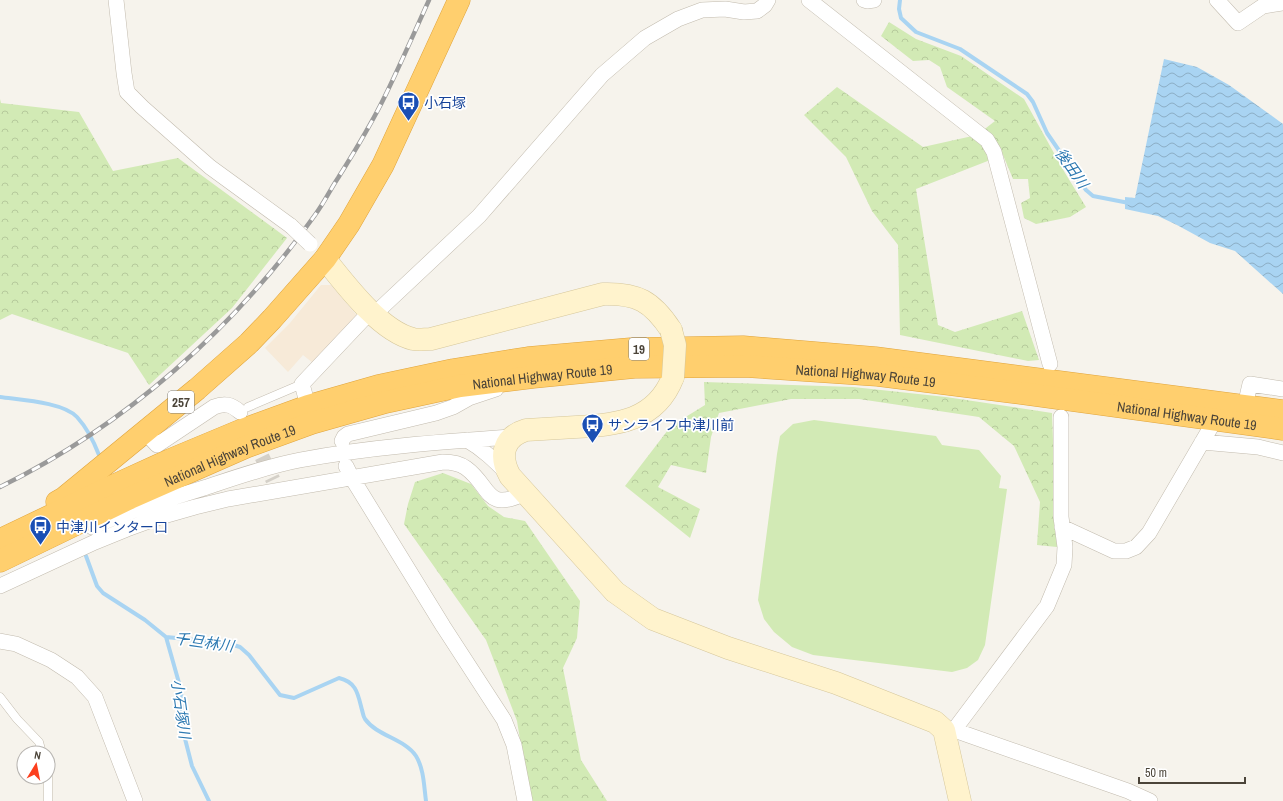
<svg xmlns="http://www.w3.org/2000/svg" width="1283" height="801" viewBox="0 0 1283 801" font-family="'Archivo Narrow','Noto Sans JP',sans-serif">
	<defs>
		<pattern id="forest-crowns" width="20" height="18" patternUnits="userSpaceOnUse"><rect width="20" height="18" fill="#d2eab5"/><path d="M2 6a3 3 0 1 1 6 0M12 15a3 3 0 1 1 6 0" fill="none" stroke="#b6ca9c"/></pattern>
		<pattern id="water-waves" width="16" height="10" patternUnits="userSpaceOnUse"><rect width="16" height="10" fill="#a9d4f2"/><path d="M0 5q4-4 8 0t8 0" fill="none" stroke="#8caec5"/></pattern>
	</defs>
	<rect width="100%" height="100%" fill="#f6f3ec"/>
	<path fill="#f7ead8" d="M 321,285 L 331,285 L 358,317 L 313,363 L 303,355 L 288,372 L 265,348 L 290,323 Z"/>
	<path fill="url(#forest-crowns)" d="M 889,22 L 916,39 L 961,56 L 1024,99 L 1065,173 L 1086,207 L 1070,217 L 1036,224 L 1024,218 L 1021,203 L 1030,198 L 1028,179 L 1013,179 L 1003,155 L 916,189 L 938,325 L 955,332 L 1022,311 L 1039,360 L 1028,361 L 900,335 L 898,245 L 872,211 L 846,157 L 804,115 L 837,87 L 923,147 L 977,135 L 995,121 L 947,87 L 940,67 L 929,60 L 913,61 L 881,36 Z
		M 0,99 L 1,103 L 79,112 L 113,171 L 178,158 L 287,238 L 232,308 L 149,385 L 128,353 L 12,314 L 0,320 Z
		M 704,382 L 853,387 L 946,397 L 1052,413 L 1057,547 L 1037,545 L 1040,502 L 1014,446 L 979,417 L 859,399 L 791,399 L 719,413 L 711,437 L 706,473 L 671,465 L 658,487 L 700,509 L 690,538 L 625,486 L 671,426 L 705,405 Z
		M 443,473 L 471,484 L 488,506 L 504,517 L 525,521 L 580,601 L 577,638 L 563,668 L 581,760 L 607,801 L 530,801 L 517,721 L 486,640 L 404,524 L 408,504 L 415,482 Z"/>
	<path fill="#d2eab5" d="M 814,420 L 936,436 L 942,445 L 979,450 L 1001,476 L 999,488 L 1007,489 L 985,645 L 978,660 L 967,668 L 952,672 L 813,655 L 792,647 L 774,632 L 764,619 L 758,600 L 777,454 L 780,436 L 793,424 Z"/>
	<path fill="url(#water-waves)" d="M 1164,59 L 1197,67 L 1229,85 L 1283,124 L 1283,294 L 1235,251 L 1210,243 L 1177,225 L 1158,216 L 1125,209 L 1125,197 L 1135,198 Z"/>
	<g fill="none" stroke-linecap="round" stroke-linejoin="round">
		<path stroke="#a9d4f2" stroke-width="4" d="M 900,0 L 899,9 L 901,18 L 916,32 L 960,49 L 1027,94 L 1033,102 L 1047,133 L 1086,190 L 1093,196 L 1129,203
			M 0,397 C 21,400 63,402 77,417 C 87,428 94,442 99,455
			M 86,556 L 97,586 L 103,593 L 145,620 L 166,637 L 227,643 L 240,647 L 249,655 L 280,695 L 294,698 L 339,678 C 357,682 358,695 362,710 C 363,713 363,716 365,719 C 377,736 405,739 416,756 C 424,769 424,787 426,801
			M 166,637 L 181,690 L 183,731 L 192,766 L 209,801"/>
		<path stroke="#d4d0c8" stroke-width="15" stroke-dasharray="15 8" stroke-linecap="butt" d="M 252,436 L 273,480"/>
		<defs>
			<path id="lane" d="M 248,407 L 302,384
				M 0,697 L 17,719 L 39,742 L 42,753
				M 48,801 L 48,777"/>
			<path id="street" d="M 116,0 L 124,73 L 127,92 L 142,107 L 210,167 L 291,226
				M 809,0 L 987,140 L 994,152 L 1050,364
				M 864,0 L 867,1 L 874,0
				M 1217,0 L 1238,23 L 1263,6 L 1283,3
				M 308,406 L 302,384 L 370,312 L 381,308 L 479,216 L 602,75 L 645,38 L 678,19 L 702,10 L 725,9 L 744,12 L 757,11 L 765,5 L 768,0
				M 1245,406 L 1250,384 L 1283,389
				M 145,432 L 157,445 L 214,407 C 224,403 231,404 240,412
				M 467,440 C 483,449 495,461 508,474
				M 342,441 L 344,437 L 348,434 L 436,413 L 453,407 L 469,398 L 496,389
				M 1202,442 L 1258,447 L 1283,453
				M 346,466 L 352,478 L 443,626 L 504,720 L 514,745 L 525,801
				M 92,527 C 129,511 168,499 207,487 C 237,477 268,466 300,460 C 370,447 440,442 511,437
				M 1062,527 L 1114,551 L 1126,551 L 1136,547 L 1149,533 L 1215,420
				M 0,586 L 95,542 L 127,529 L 160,517 L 195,507 L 228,499 L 443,462 C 451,462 459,463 466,468 C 491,486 485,513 525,493
				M 0,641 L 16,644 L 51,660 L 77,677 L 95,697 L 135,801
				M 946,730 L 954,730 L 1128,791 L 1150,801
				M 954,730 L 1047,606 L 1064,565 L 1065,547 L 1061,517 L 1061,417"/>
			<path id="secondary" d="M 325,259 C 346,285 380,331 413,339 C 418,340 425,339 431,339 L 603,294 C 637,293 652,301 671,330
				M 673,377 C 656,421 617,425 576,427 C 559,428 543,429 526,430 C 503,437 499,456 510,476 L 615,592 L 653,619 L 728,648 L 836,683 L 935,722 L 944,730 L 960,801"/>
			<g id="highway">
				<path d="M 57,502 L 64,498 L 197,389 L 249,343 L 272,319 L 325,259 L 349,224 L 383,165 L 459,0"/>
				<path d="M 0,540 L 115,485 L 170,460 L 242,430 L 308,406 L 378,386 L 453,370 L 528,358 L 631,349 L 743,347 L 875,358 L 1283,411"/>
				<path id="s1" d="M 0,561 L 130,498 L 246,447 L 312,423 L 386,402 L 460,386 L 533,377 L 634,367 L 745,366 L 878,375 L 1013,392 L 1283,429"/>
			</g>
		</defs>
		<use href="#lane" stroke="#c2bbae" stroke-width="9"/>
		<use href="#street" stroke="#c2bbae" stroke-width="16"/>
		<use href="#secondary" stroke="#d6c79b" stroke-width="23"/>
		<use href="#highway" stroke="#e0a43c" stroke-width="23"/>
		<use href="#lane" stroke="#fff" stroke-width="8"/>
		<use href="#street" stroke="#fff" stroke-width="15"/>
		<use href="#secondary" stroke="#fff3cd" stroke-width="22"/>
		<use href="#highway" stroke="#ffcf6e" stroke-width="22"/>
		<defs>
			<path id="rail" d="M 0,487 C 126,425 234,329 315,215 C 324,203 330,190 338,178 C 355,151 372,123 386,94 C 401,63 415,31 429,0"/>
		</defs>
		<use href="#rail" stroke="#9a9a9a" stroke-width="4.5"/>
		<use href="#rail" stroke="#fff" stroke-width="3" stroke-dasharray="9" stroke-linecap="butt"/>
		<defs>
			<path id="street-bridge" d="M 291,226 L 310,244"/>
			<path id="secondary-bridge" d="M 671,330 L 675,345 L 673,377"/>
		</defs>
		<use href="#street-bridge" stroke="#c2bbae" stroke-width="16" stroke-linecap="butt"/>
		<use href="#secondary-bridge" stroke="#d6c79b" stroke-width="23" stroke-linecap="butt"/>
		<use href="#street-bridge" stroke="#fff" stroke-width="15"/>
		<use href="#secondary-bridge" stroke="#fff3cd" stroke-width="22"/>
	</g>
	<defs>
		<symbol id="bus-pin" viewBox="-11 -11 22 30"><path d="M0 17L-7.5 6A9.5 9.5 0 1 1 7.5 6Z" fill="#1a4fb4" stroke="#fff"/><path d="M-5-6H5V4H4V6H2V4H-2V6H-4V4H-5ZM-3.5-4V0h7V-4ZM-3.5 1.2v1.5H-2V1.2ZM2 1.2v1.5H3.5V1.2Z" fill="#fff"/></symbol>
	</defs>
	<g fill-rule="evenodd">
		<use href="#bus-pin" x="396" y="90" width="25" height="34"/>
		<use href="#bus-pin" x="580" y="412" width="25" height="34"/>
		<use href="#bus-pin" x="28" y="514" width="25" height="34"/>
	</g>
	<g text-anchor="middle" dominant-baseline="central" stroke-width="3.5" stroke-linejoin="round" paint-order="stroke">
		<g fill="#fff" stroke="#817c74" stroke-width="1">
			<rect x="629" y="338" width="20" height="22" rx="3"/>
			<rect x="168" y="391" width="26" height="22" rx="3"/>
		</g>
		<g font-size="13" font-weight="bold" fill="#4b4439">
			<text x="639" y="349">19</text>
			<text x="181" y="402">257</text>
		</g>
		<g font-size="14" fill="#164399" stroke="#fff" text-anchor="start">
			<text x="424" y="103">小石塚</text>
			<text x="608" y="425">サンライフ中津川前</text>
			<text x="56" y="527">中津川インター口</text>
		</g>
		<g font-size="14" fill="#4b4439" stroke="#fff">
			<text stroke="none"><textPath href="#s1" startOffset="901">National Highway Route 19</textPath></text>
			<text stroke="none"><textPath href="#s1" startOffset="577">National Highway Route 19</textPath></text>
			<text stroke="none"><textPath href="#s1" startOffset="1225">National Highway Route 19</textPath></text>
			<text stroke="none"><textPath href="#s1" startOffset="253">National Highway Route 19</textPath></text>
		</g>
		<g font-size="15" font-style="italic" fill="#2e7ab2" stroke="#fff">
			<text transform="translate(1072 168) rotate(55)">後田川</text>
			<text transform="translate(204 642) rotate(8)">千旦林川</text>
			<text transform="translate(181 709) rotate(82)">小石塚川</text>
		</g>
	</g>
	<g transform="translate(36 765) rotate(10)"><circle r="19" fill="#ffffff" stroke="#b7b4b0"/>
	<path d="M0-3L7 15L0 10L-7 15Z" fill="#fc3f1d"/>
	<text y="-6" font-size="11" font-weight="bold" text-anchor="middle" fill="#4b4439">N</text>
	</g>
	<path d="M1139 777v6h106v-6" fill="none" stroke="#4b4439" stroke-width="2"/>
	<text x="1145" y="777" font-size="12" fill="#4b4439" stroke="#ffffff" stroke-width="3" paint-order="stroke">50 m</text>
</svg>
